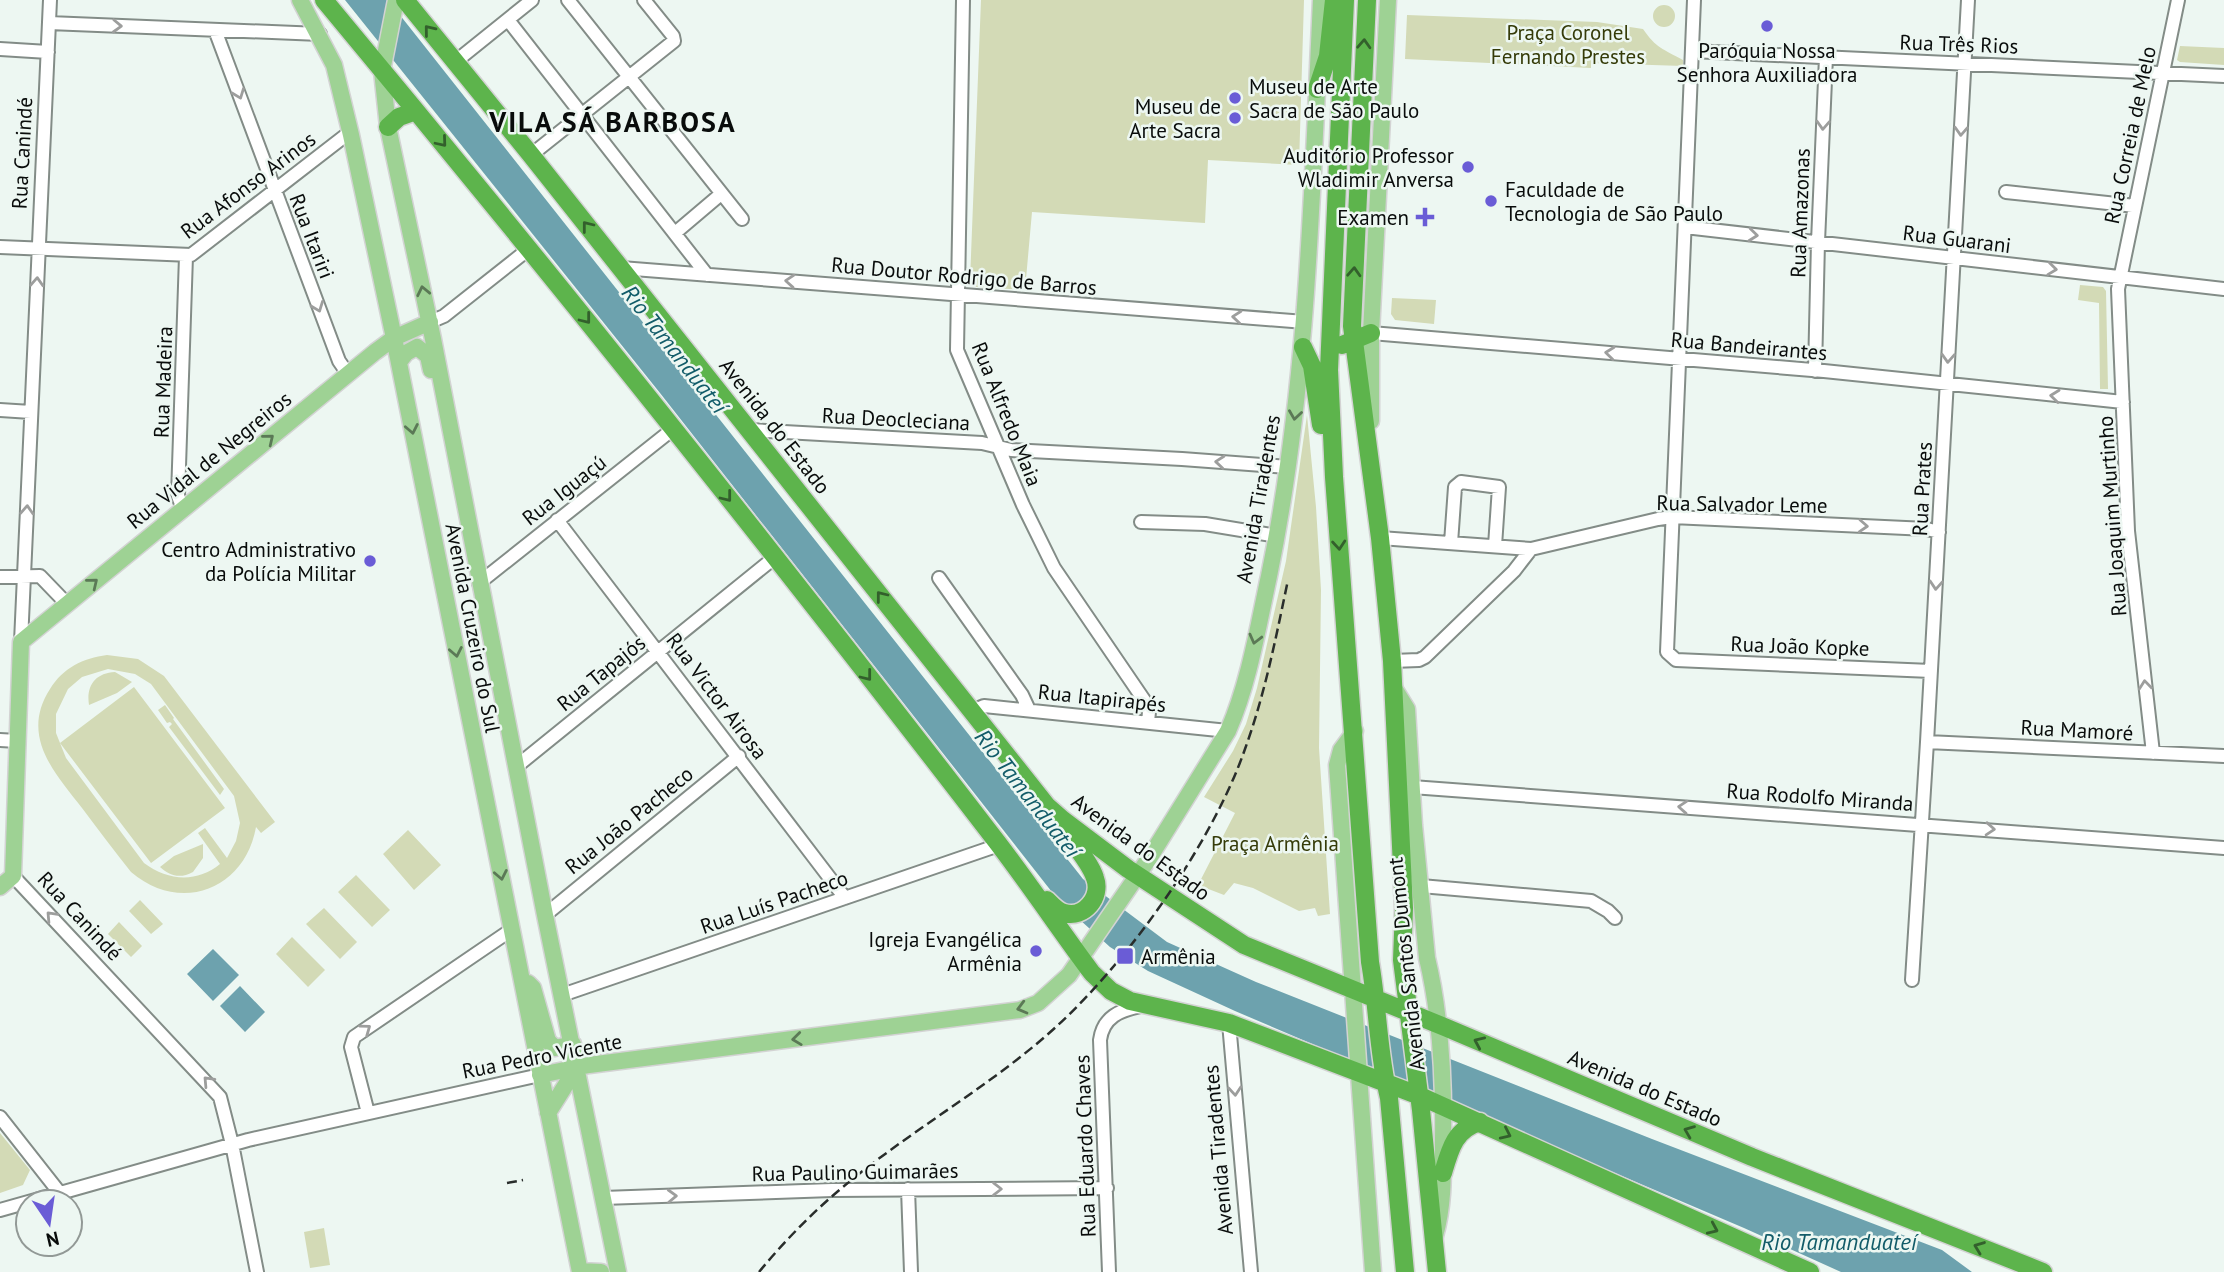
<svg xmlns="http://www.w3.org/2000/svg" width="2224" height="1272" viewBox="0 0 2224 1272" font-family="'PT Sans',sans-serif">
	<rect width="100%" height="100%" fill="#edf7f2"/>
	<path fill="#d3dab6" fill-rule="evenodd" d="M 981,0 L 1304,0 L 1299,165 L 1208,160 L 1205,223 L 1032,212 L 1025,290 L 976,287 L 970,281 Z
		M1653 16a11 11 0 1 1 22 0a11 11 0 1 1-22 0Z
		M 1407,15 L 1597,22 L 1643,29 C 1656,48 1663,49 1683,60 L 1683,66 L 1591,63 L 1591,68 L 1405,59 Z
		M 2180,46 L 2224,48 L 2224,65 L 2180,62 L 2177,60 Z
		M 2080,285 L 2103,287 L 2106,291 L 2108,389 L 2100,389 L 2099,303 L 2078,300 Z
		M 1392,298 L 1436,300 L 1434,324 L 1395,320 L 1391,314 Z
		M 1307,415 L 1316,507 L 1321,590 L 1319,748 L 1330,914 L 1318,916 L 1315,908 L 1299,911 L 1253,888 L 1234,883 L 1224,895 L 1198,885 L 1235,813 L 1204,797 L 1233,751 L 1246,724 L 1257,688 L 1286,561 Z
		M 107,655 L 138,659 L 164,676 L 275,822 L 261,833 L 256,827 C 245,890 180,914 131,872 C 114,851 98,829 82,808 C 54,772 20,736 50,689 C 63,668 83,658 107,655 ZM 108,669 L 135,674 L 151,684 L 234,796 L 240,823 L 236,841 L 227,858 L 205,828 L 198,833 L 220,864 C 197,883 168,881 144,863 L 66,758 L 56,733 L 56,714 L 68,689 L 82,677 Z
		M 115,672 L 132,682 L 117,693 L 89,705 C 86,686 95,673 115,672 Z
		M 134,687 L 225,808 L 151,863 L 60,743 Z
		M 165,705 L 174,718 L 173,719 L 224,789 L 220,795 L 169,727 L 172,724 L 170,722 L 167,723 L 158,710 Z
		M 408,830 L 441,865 L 414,890 L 383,854 Z
		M 203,844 L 203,858 L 193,872 C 180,879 170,876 160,867 L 174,856 Z
		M 356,875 L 390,910 L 372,927 L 338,892 Z
		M 140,900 L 163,924 L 151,934 L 129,911 Z
		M 324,908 L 357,942 L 340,959 L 306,924 Z
		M 119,922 L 142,946 L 131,957 L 108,934 Z
		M 292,937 L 325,970 L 308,987 L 276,954 Z
		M 0,1133 L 30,1170 L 23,1185 L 0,1193 Z
		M 324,1228 L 330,1265 L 310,1268 L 304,1232 Z"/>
	<path fill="#6da2ae" d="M 345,0 L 388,0 L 1083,879 L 1167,942 L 1256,982 L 1652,1139 L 1942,1250 L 1972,1272 L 1841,1272 L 1744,1228 L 1235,1011 L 1148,971 L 1110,947 L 1059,901 L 660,393 Z
		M 213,949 L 239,975 L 213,1001 L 187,974 Z
		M 240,986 L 265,1012 L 245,1032 L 220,1006 Z"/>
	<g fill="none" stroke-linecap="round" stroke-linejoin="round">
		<defs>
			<path id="minor" d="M 568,0 L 742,219
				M 963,0 L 957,350 L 1023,505 L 1054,568 L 1146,703 L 1149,712 L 1148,722
				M 1694,0 L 1667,652 L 1676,660 L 1931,671
				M 508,20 L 707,275
				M 49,23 L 320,34
				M 215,30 L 339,361 L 348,374
				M 0,49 L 48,52
				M 1692,51 L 2224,76
				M 455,62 L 532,0
				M 531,155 L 674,41 L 673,36 L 644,0
				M 2006,192 L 2135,206
				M 1685,227 L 2224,289
				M 675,233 L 721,194
				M 0,247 L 191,255 L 350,132
				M 621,268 L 1305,322
				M 430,322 L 444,316 L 530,248
				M 1371,333 L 1824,371 L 2123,402
				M 1815,371 L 1818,242 L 1826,57
				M 0,410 L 31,412
				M 750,430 L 982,443 L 1011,450 L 1182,459 L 1288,467
				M 183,509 L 178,496 L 186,256
				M 557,520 L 845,898
				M 1141,522 L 1205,524 L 1277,536
				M 1380,538 L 1531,549 L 1658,519 L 1672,517 L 1927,529 L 1939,532
				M 1451,543 L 1455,487 L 1461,482 L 1499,487 L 1495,546
				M 0,577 L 40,576 L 67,604
				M 939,578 L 1022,695 L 1029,710
				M 479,583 L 673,429
				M 21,642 L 50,0
				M 1392,661 L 1419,660 L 1425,657 L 1514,571 L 1531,549
				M 972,711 L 984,706 L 1228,731
				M 0,740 L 17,741
				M 1927,742 L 2224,756
				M 2153,753 L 2128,531 L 2118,289 L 2178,0
				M 517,766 L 774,558
				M 1412,787 L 2224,848
				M 13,876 L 220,1097 L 232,1144 L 257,1272
				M 1421,886 L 1591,901 L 1608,911 L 1615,918
				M 545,915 L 739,756
				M 1912,980 L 1927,742 L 1968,0
				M 562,995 L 999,845
				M 1229,1023 L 1251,1272
				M 368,1113 L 351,1047 L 354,1037 L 511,930
				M 0,1117 L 59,1192
				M 908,1189 L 911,1272
				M 603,1198 L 832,1190 L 1107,1188
				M 0,1210 L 248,1140 L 540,1075
				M 1109,1272 L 1100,1040 C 1103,1017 1120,1010 1141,1006"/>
			<path id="major" d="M 300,0 L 334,65 L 351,135 L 394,338 L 580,1272
				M 396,0 L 382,71 L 388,127 L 433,339 L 545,915 L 618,1272
				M 399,362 L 406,353 L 417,347 L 428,356 L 431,370
				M 1371,421 L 1371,333 L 1388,0
				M 1394,688 L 1407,709 L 1414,825 L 1427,958 C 1441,1016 1444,1080 1443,1140 C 1443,1173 1444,1204 1435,1236
				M 1355,731 L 1341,750 L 1337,765 L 1373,1272
				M 0,887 L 13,876 L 21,642 L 375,352 L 394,338 L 430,322
				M 528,983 L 533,988 L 548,1041 L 555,1048 L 573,1044
				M 540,1075 L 589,1065 L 1020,1010 L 1038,1003 L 1069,975 L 1148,860 L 1228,731 C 1249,683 1258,627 1269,576 C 1308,386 1312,193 1321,0
				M 548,1113 L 577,1067
				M 580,1271 L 601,1272"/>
			<path id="highway" d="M 324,0 C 554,276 778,557 997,842 C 1030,885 1060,930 1092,973 L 1111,991 L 1130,1001 L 1229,1023 L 1420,1096 L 1810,1272
				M 405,0 L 531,155 L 1047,806 L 1063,820 L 1128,869 L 1244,945 L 1447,1028 L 1752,1157 L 2043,1272
				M 1345,0 L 1329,370 L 1334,477 L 1370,962 C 1378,1007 1378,1054 1389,1098 L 1405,1272
				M 1367,0 L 1352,326 L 1380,538 L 1392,661 L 1404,908 L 1402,960 L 1421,1110 L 1437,1272
				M 1317,89 L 1328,56 L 1334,0
				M 388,127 L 399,117 L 416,111
				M 1342,345 L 1371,333
				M 1303,347 L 1312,366 L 1321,425
				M 1047,900 C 1052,905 1057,911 1064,913 C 1084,919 1102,897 1095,878 C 1090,862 1074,845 1064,831 L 1063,824
				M 1443,1173 C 1450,1149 1455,1129 1480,1122"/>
		</defs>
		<use href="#minor" stroke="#838c87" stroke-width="16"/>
		<use href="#major" stroke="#d3d3d3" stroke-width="19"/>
		<use href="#highway" stroke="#d3d3d3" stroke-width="21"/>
		<use href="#minor" stroke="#fff" stroke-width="12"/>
		<use href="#major" stroke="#9ed294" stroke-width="16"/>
		<use href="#highway" stroke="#5db44c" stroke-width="18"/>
		<path stroke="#292d2b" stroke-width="2.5" stroke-dasharray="10 5" stroke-linecap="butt" d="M 507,1183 L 523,1180
			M 759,1272 C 782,1244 809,1216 837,1192 C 901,1137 976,1095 1040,1041 C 1120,974 1211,847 1245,749 C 1265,694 1276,637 1288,580"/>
	</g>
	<defs><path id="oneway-chevron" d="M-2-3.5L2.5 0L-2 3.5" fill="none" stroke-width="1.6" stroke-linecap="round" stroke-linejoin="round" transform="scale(1.75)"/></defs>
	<g stroke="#9d9e9d">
		<use href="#oneway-chevron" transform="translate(117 26) rotate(2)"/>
		<use href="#oneway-chevron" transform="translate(239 94) rotate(69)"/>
		<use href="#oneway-chevron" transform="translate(1823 125) rotate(93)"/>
		<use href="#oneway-chevron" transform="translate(1961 131) rotate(93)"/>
		<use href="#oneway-chevron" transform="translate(1753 235) rotate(6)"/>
		<use href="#oneway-chevron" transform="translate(2052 269) rotate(7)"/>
		<use href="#oneway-chevron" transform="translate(790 281) rotate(-176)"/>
		<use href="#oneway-chevron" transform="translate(37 282) rotate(-87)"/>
		<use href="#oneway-chevron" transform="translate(318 307) rotate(69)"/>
		<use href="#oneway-chevron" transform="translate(1237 317) rotate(-175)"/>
		<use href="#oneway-chevron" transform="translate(1610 353) rotate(-174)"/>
		<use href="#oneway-chevron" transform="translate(1948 358) rotate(93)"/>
		<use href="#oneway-chevron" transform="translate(2055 396) rotate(-174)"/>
		<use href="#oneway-chevron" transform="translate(1220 462) rotate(-175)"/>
		<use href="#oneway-chevron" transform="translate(27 510) rotate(-87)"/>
		<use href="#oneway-chevron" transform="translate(1863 526) rotate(3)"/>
		<use href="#oneway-chevron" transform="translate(1936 585) rotate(94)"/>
		<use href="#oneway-chevron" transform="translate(2145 685) rotate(-96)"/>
		<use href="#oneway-chevron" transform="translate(1683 807) rotate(-176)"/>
		<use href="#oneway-chevron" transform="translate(1990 829) rotate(4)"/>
		<use href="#oneway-chevron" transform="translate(51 916) rotate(-133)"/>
		<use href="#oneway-chevron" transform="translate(366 1029) rotate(-36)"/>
		<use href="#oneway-chevron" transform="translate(208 1081) rotate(-133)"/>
		<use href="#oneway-chevron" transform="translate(1235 1091) rotate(85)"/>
		<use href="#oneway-chevron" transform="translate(997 1189)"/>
		<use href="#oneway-chevron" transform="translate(672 1196) rotate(-2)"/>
	</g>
	<g stroke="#33602c">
		<use href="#oneway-chevron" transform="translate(429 30) rotate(-129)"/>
		<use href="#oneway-chevron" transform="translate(1364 44) rotate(-87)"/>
		<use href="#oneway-chevron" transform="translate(442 142) rotate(50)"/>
		<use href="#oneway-chevron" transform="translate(587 226) rotate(-128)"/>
		<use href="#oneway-chevron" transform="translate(1354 272) rotate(-87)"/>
		<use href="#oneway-chevron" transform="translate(586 319) rotate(52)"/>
		<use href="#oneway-chevron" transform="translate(727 497) rotate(52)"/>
		<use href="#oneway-chevron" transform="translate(1339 545) rotate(85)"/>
		<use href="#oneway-chevron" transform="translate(881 596) rotate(-128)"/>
		<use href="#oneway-chevron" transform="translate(867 676) rotate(52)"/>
		<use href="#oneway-chevron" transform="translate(1479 1042) rotate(-156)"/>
		<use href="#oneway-chevron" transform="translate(1689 1131) rotate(-158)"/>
		<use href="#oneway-chevron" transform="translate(1506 1134) rotate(25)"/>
		<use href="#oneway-chevron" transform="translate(1713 1229) rotate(24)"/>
		<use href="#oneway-chevron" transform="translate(1979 1247) rotate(-159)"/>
	</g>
	<g stroke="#5b7956">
		<use href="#oneway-chevron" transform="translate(423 291) rotate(-102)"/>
		<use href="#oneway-chevron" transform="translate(1295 415) rotate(98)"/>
		<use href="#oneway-chevron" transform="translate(412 429) rotate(79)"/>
		<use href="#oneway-chevron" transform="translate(269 439) rotate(-39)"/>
		<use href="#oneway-chevron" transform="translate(93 583) rotate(-39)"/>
		<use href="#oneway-chevron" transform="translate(1255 639) rotate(104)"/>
		<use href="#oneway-chevron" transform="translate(456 652) rotate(79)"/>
		<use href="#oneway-chevron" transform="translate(501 875) rotate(79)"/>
		<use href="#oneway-chevron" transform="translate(1022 1008) rotate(165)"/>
		<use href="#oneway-chevron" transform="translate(797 1039) rotate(173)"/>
	</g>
	<g fill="#6a5cd6" stroke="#edf7f2" stroke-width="2.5">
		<circle cx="1767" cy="26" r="7"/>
		<circle cx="1235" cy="98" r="7"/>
		<circle cx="1235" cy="118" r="7"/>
		<circle cx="1468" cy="167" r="7"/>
		<circle cx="1491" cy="201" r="7"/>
		<path d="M1421.5 206.5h7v7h7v7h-7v7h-7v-7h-7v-7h7z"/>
		<circle cx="370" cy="561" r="7"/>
		<circle cx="1036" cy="951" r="7"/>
		<rect x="1116" y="947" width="18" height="18" rx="3.5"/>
	</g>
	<g text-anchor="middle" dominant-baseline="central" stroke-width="5" stroke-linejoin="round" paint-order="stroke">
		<g font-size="21" fill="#353b08" stroke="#edf7f2">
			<text x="1568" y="32">Praça Coronel<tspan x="1568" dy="24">Fernando Prestes</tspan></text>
			<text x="1275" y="843">Praça Armênia</text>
		</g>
		<g font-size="21" fill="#090c0b" stroke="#edf7f2">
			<text transform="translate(1959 44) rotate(2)">Rua Três Rios</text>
			<text transform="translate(2130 135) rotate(-78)">Rua Correia de Melo</text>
			<text transform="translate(22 153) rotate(-87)">Rua Canindé</text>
			<text transform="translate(248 185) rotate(-37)">Rua Afonso Arinos</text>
			<text transform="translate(1800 213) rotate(-88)">Rua Amazonas</text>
			<text transform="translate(312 236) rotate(69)">Rua Itariri</text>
			<text transform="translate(1957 239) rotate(7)">Rua Guarani</text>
			<text transform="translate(964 276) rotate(5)">Rua Doutor Rodrigo de Barros</text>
			<text transform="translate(1749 346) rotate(5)">Rua Bandeirantes</text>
			<text transform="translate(163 382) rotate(-88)">Rua Madeira</text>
			<text transform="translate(1007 414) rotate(68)">Rua Alfredo Maia</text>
			<text transform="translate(896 419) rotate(3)">Rua Deocleciana</text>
			<text transform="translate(775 426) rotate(52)">Avenida do Estado</text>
			<text transform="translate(209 460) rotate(-39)">Rua Vidal de Negreiros</text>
			<text transform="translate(1922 489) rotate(-87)">Rua Prates</text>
			<text transform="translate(564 490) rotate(-38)">Rua Iguaçú</text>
			<text transform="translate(1258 499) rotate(-80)">Avenida Tiradentes</text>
			<text transform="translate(1742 504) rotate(1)">Rua Salvador Leme</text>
			<text transform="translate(2112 516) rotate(-94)">Rua Joaquim Murtinho</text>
			<text transform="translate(473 628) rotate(79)">Avenida Cruzeiro do Sul</text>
			<text transform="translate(1800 646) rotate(2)">Rua João Kopke</text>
			<text transform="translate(601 673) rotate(-39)">Rua Tapajós</text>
			<text transform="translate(717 696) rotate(53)">Rua Victor Airosa</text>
			<text transform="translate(1102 698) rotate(6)">Rua Itapirapés</text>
			<text transform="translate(2077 730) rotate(3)">Rua Mamoré</text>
			<text transform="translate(1820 797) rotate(4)">Rua Rodolfo Miranda</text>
			<text transform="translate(629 820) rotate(-39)">Rua João Pacheco</text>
			<text transform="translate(1141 847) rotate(36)">Avenida do Estado</text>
			<text transform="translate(774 902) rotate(-19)">Rua Luís Pacheco</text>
			<text transform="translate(80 916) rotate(47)">Rua Canindé</text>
			<text transform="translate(1406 964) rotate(-96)">Avenida Santos Dumont</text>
			<text transform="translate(542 1056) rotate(-11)">Rua Pedro Vicente</text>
			<text transform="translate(1645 1088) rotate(23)">Avenida do Estado</text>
			<text transform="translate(1085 1146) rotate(-92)">Rua Eduardo Chaves</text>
			<text transform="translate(1218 1150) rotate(-95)">Avenida Tiradentes</text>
			<text transform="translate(855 1172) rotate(-1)">Rua Paulino Guimarães</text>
		</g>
		<g font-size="21" fill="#090c0b" stroke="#edf7f2" text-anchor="end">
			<text x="1767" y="50" text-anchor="middle">Paróquia Nossa<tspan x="1767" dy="24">Senhora Auxiliadora</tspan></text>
			<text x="1249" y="86" text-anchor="start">Museu de Arte<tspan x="1249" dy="24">Sacra de São Paulo</tspan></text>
			<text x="1221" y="106">Museu de<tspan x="1221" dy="24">Arte Sacra</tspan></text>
			<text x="1454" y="155">Auditório Professor<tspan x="1454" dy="24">Wladimir Anversa</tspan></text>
			<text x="1505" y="189" text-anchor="start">Faculdade de<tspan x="1505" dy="24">Tecnologia de São Paulo</tspan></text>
			<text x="1409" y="217">Examen</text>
			<text x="356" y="549">Centro Administrativo<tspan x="356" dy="24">da Polícia Militar</tspan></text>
			<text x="1022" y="939">Igreja Evangélica<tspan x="1022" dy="24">Armênia</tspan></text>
			<text x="1141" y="956" text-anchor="start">Armênia</text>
		</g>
		<g font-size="23" font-style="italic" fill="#125c69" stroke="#edf7f2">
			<text transform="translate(675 349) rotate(52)">Rio Tamanduateí</text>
			<text transform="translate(1028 793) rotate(52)">Rio Tamanduateí</text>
			<text x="1839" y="1241">Rio Tamanduateí</text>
		</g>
		<g font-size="28" font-weight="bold" letter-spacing="2" fill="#090c0b" stroke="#edf7f2">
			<text x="613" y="121">VILA SÁ BARBOSA</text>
		</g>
	</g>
	<g transform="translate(49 1223) rotate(167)"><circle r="33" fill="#edf7f2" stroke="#929996" stroke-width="2"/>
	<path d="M0-5L12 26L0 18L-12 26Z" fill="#6a5cd6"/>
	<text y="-10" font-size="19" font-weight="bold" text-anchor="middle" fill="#090c0b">N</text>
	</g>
</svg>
